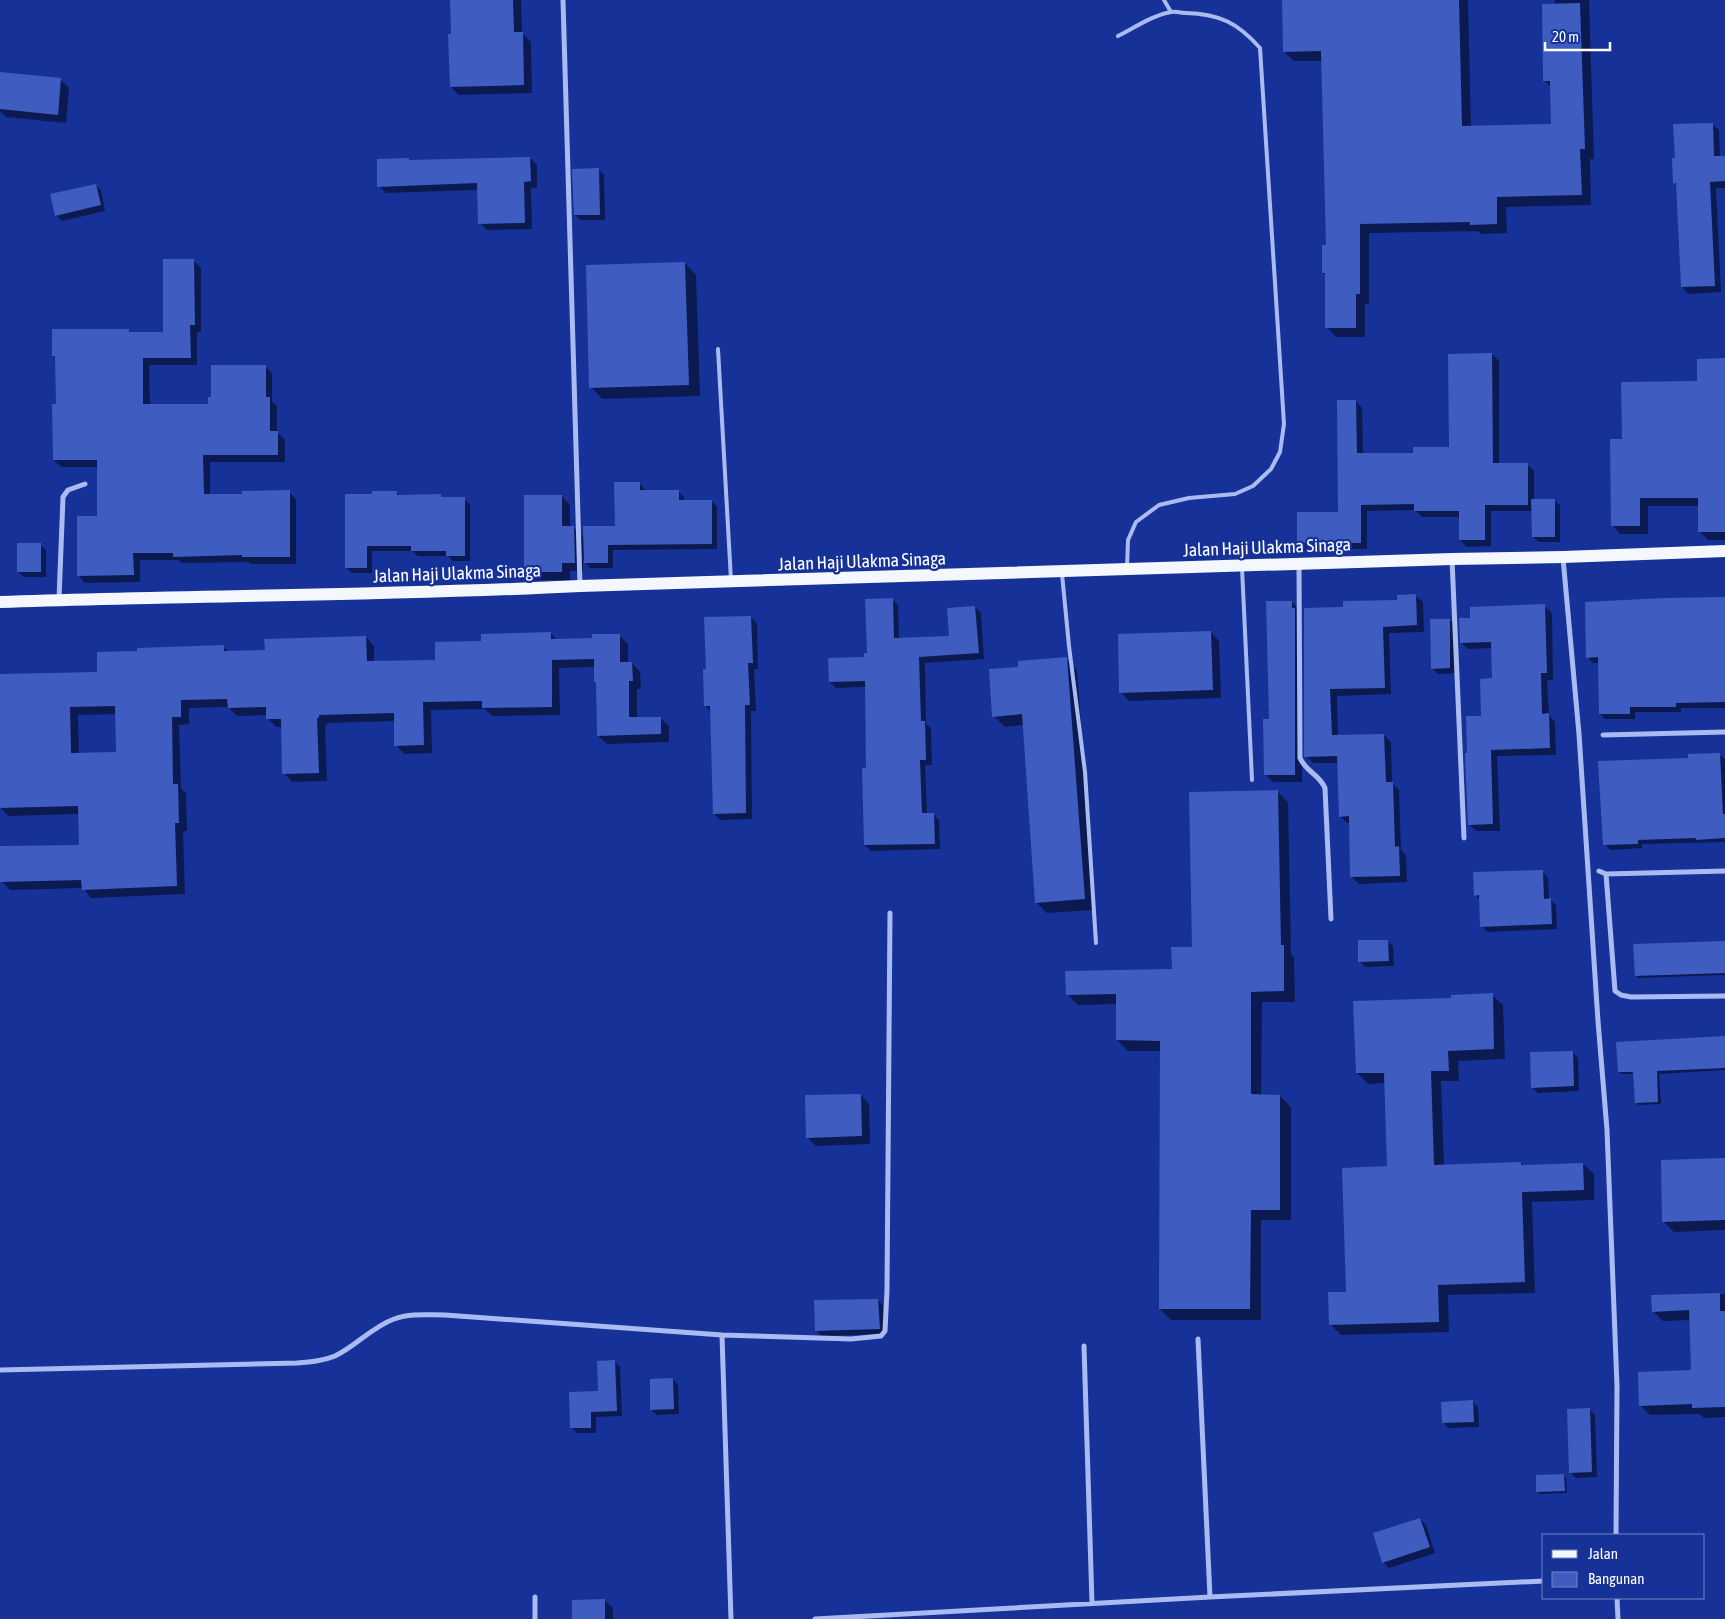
<svg xmlns="http://www.w3.org/2000/svg" width="1725" height="1619" viewBox="0 0 1725 1619" font-family="'Asap Condensed',sans-serif">
	<rect width="100%" height="100%" fill="#163299"/>
	<path fill="#0007" fill-rule="evenodd" d="M 451,0 L 521,0 L 522,33 L 531,42 L 532,93 L 459,95 L 451,87 Z
		M 1283,0 L 1468,0 L 1471,127 L 1552,125 L 1551,87 L 1545,81 L 1555,0 L 1589,0 L 1594,159 L 1590,159 L 1591,205 L 1506,207 L 1507,233 L 1481,234 L 1478,231 L 1369,233 L 1369,304 L 1365,304 L 1365,337 L 1336,337 L 1327,327 L 1327,276 L 1323,273 L 1327,246 L 1323,61 L 1294,61 L 1284,52 Z
		M 60,79 L 69,88 L 66,123 L 6,117 L 0,111 L 0,85 Z
		M 1712,124 L 1719,130 L 1720,157 L 1725,157 L 1725,188 L 1716,188 L 1721,292 L 1688,294 L 1682,287 L 1677,186 L 1674,183 L 1676,159 Z
		M 530,158 L 537,165 L 537,188 L 531,188 L 532,229 L 487,230 L 480,223 L 478,190 L 386,193 L 379,186 L 408,159 L 411,161 Z
		M 599,170 L 604,175 L 605,220 L 580,220 L 575,215 Z
		M 95,185 L 101,190 L 105,211 L 62,221 L 56,215 Z
		M 194,261 L 201,268 L 201,332 L 197,332 L 197,365 L 149,365 L 150,406 L 210,405 L 265,366 L 272,373 L 272,401 L 277,406 L 277,432 L 285,440 L 285,462 L 210,462 L 210,495 L 243,495 L 289,492 L 296,499 L 296,564 L 251,564 L 248,562 L 181,563 L 178,560 L 140,560 L 140,582 L 85,583 L 78,575 L 98,517 L 98,467 L 61,467 L 54,460 L 57,406 L 56,358 L 53,355 L 128,330 L 131,333 L 165,333 Z
		M 685,263 L 696,275 L 700,396 L 602,399 L 591,387 Z
		M 1492,354 L 1499,361 L 1499,464 L 1527,464 L 1534,471 L 1534,500 L 1554,500 L 1560,505 L 1560,542 L 1539,542 L 1533,537 L 1533,511 L 1491,511 L 1491,546 L 1467,547 L 1460,540 L 1460,517 L 1422,517 L 1415,510 L 1367,511 L 1367,549 L 1305,549 L 1299,542 L 1339,513 L 1356,401 L 1362,408 L 1363,454 L 1415,454 L 1450,448 Z
		M 1725,360 L 1725,540 L 1708,540 L 1700,532 L 1699,506 L 1648,506 L 1648,534 L 1620,534 L 1612,525 L 1623,440 L 1698,383 Z
		M 640,484 L 645,489 L 645,492 L 679,492 L 684,497 L 684,501 L 712,501 L 717,507 L 717,549 L 613,550 L 613,568 L 590,568 L 583,560 L 583,571 L 570,571 L 570,580 L 534,580 L 526,572 L 562,496 L 570,505 L 570,527 L 573,527 L 584,538 L 616,527 Z
		M 396,492 L 400,496 L 440,496 L 443,498 L 464,498 L 470,504 L 470,561 L 453,561 L 448,556 L 418,556 L 412,551 L 372,551 L 372,573 L 352,573 L 346,568 L 373,495 Z
		M 40,544 L 46,550 L 46,577 L 24,577 L 18,572 Z
		M 1416,596 L 1423,602 L 1424,632 L 1389,633 L 1391,694 L 1337,696 L 1338,736 L 1384,735 L 1391,742 L 1392,783 L 1399,790 L 1401,850 L 1406,855 L 1407,882 L 1359,884 L 1352,877 L 1350,823 L 1347,823 L 1340,816 L 1339,763 L 1313,763 L 1306,756 L 1345,608 L 1399,601 Z
		M 892,599 L 898,605 L 899,639 L 950,637 L 975,607 L 981,613 L 984,659 L 925,663 L 926,724 L 931,728 L 932,765 L 925,765 L 927,814 L 933,814 L 939,820 L 940,849 L 871,851 L 865,845 L 867,769 L 866,687 L 836,688 L 830,682 L 865,658 Z
		M 1725,599 L 1725,708 L 1681,708 L 1681,712 L 1635,712 L 1635,719 L 1605,719 L 1600,714 L 1599,663 L 1593,663 L 1587,657 Z
		M 1292,602 L 1299,609 L 1302,617 L 1302,782 L 1273,782 L 1266,775 L 1271,720 Z
		M 1544,606 L 1552,613 L 1553,680 L 1547,680 L 1549,715 L 1555,722 L 1556,755 L 1497,756 L 1500,831 L 1476,831 L 1469,824 L 1469,754 L 1494,680 L 1493,648 L 1468,649 L 1461,642 L 1471,619 Z
		M 751,617 L 757,624 L 758,669 L 754,669 L 756,711 L 751,711 L 752,819 L 720,820 L 714,814 L 711,712 L 705,706 L 707,670 Z
		M 1450,620 L 1455,625 L 1455,673 L 1438,674 L 1432,668 Z
		M 1211,632 L 1219,641 L 1221,698 L 1129,701 L 1121,692 Z
		M 551,633 L 557,640 L 594,639 L 619,635 L 628,644 L 628,663 L 632,663 L 640,672 L 641,689 L 637,689 L 637,718 L 660,718 L 669,726 L 669,742 L 607,744 L 598,736 L 598,684 L 595,667 L 559,668 L 560,715 L 492,716 L 485,709 L 431,710 L 432,753 L 404,754 L 396,745 L 395,721 L 327,723 L 327,726 L 325,726 L 327,781 L 292,782 L 284,773 L 283,727 L 276,727 L 268,719 L 268,715 L 237,716 L 228,707 L 189,708 L 189,724 L 179,725 L 181,789 L 186,793 L 187,831 L 183,831 L 185,894 L 91,898 L 83,888 L 10,890 L 2,882 L 81,846 L 80,814 L 8,816 L 0,807 L 0,675 L 98,673 L 139,652 L 223,646 L 229,652 L 266,652 L 366,637 L 374,646 L 374,662 L 437,661 L 482,642 ZM 117,714 L 118,753 L 79,754 L 78,715 Z
		M 1066,659 L 1077,670 L 1095,910 L 1047,913 L 1036,902 L 1024,725 L 1005,727 L 994,716 L 1020,668 Z
		M 1719,754 L 1725,759 L 1725,842 L 1642,844 L 1642,848 L 1610,850 L 1605,844 L 1689,759 Z
		M 1277,791 L 1288,802 L 1291,954 L 1294,957 L 1295,1002 L 1262,1002 L 1261,1096 L 1280,1096 L 1291,1107 L 1291,1220 L 1261,1220 L 1261,1320 L 1171,1320 L 1160,1309 L 1161,1051 L 1128,1051 L 1117,1040 L 1118,1004 L 1078,1005 L 1067,994 L 1173,971 L 1193,948 Z
		M 1543,872 L 1548,877 L 1549,900 L 1551,900 L 1556,905 L 1557,929 L 1487,932 L 1482,926 L 1481,901 L 1475,895 Z
		M 1387,941 L 1393,946 L 1394,966 L 1365,967 L 1360,961 Z
		M 1725,942 L 1725,975 L 1638,978 L 1636,975 Z
		M 1492,995 L 1503,1005 L 1505,1059 L 1458,1061 L 1459,1081 L 1441,1081 L 1444,1166 L 1521,1163 L 1524,1166 L 1583,1164 L 1594,1174 L 1594,1200 L 1532,1202 L 1535,1293 L 1448,1295 L 1449,1332 L 1341,1335 L 1330,1324 L 1347,1293 L 1388,1167 L 1386,1083 L 1368,1084 L 1357,1073 L 1452,999 Z
		M 1725,1038 L 1725,1070 L 1659,1074 L 1661,1104 L 1638,1105 L 1636,1102 L 1635,1074 L 1622,1074 L 1619,1072 Z
		M 1573,1052 L 1578,1058 L 1579,1091 L 1538,1093 L 1532,1087 Z
		M 861,1095 L 869,1104 L 870,1144 L 816,1146 L 807,1137 Z
		M 1725,1160 L 1725,1230 L 1674,1232 L 1664,1222 Z
		M 1725,1294 L 1725,1417 L 1704,1418 L 1699,1414 L 1650,1415 L 1640,1405 L 1692,1371 L 1691,1320 L 1663,1321 L 1653,1311 L 1653,1296 Z
		M 878,1300 L 883,1305 L 884,1334 L 821,1336 L 816,1330 Z
		M 615,1362 L 620,1367 L 622,1416 L 596,1417 L 596,1433 L 577,1433 L 572,1428 L 599,1392 Z
		M 673,1379 L 678,1385 L 679,1414 L 657,1415 L 651,1410 Z
		M 1473,1402 L 1478,1407 L 1479,1427 L 1448,1428 L 1443,1422 Z
		M 1590,1410 L 1595,1415 L 1597,1477 L 1576,1478 L 1570,1472 Z
		M 1564,1475 L 1566,1478 L 1567,1493 L 1540,1494 L 1537,1491 Z
		M 1420,1519 L 1426,1525 L 1435,1553 L 1389,1568 L 1383,1562 Z
		M 604,1600 L 613,1608 L 613,1619 L 573,1619 Z"/>
	<path fill="#3f5cc1" fill-rule="evenodd" d="M 450,0 L 513,0 L 514,32 L 523,32 L 524,85 L 450,87 L 448,34 L 451,34 Z
		M 1282,0 L 1459,0 L 1462,126 L 1551,124 L 1550,81 L 1543,81 L 1542,4 L 1580,3 L 1585,149 L 1580,149 L 1582,195 L 1497,197 L 1497,224 L 1470,225 L 1470,222 L 1360,224 L 1360,294 L 1356,294 L 1356,328 L 1325,328 L 1325,273 L 1322,273 L 1322,245 L 1326,245 L 1321,51 L 1283,52 Z
		M 0,72 L 61,78 L 58,115 L 0,109 Z
		M 1713,123 L 1714,156 L 1725,156 L 1725,181 L 1710,182 L 1715,286 L 1681,287 L 1676,183 L 1673,184 L 1672,158 L 1675,158 L 1673,124 Z
		M 530,157 L 531,181 L 524,182 L 525,223 L 478,224 L 477,183 L 377,187 L 377,159 L 409,158 L 409,160 Z
		M 599,168 L 600,215 L 574,215 L 572,169 Z
		M 96,184 L 101,205 L 55,216 L 50,194 Z
		M 163,259 L 194,259 L 195,325 L 190,325 L 191,358 L 143,358 L 143,404 L 208,404 L 208,397 L 211,397 L 211,365 L 266,365 L 266,397 L 270,397 L 270,431 L 278,431 L 278,455 L 203,455 L 204,494 L 242,494 L 242,491 L 290,490 L 290,557 L 242,557 L 242,555 L 173,557 L 173,553 L 133,553 L 134,575 L 77,576 L 77,516 L 97,516 L 97,460 L 53,460 L 52,404 L 56,404 L 55,356 L 52,356 L 52,329 L 129,329 L 129,332 L 163,332 Z
		M 685,262 L 689,385 L 589,388 L 586,265 Z
		M 1492,353 L 1493,463 L 1528,463 L 1528,505 L 1485,505 L 1485,540 L 1459,540 L 1459,511 L 1414,511 L 1414,504 L 1361,505 L 1361,543 L 1297,543 L 1297,512 L 1338,512 L 1337,400 L 1356,400 L 1357,453 L 1413,453 L 1413,447 L 1449,447 L 1448,354 Z
		M 1725,358 L 1725,532 L 1698,532 L 1698,498 L 1640,498 L 1640,526 L 1611,526 L 1610,439 L 1622,439 L 1621,382 L 1697,381 L 1697,359 Z
		M 614,482 L 640,482 L 640,490 L 679,490 L 679,500 L 712,500 L 712,544 L 608,545 L 608,563 L 584,563 L 583,526 L 615,526 Z
		M 372,491 L 397,491 L 397,495 L 441,494 L 441,497 L 465,497 L 465,556 L 446,556 L 446,551 L 411,551 L 411,546 L 367,546 L 367,568 L 345,568 L 345,494 L 372,494 Z
		M 524,495 L 562,495 L 562,526 L 574,526 L 575,563 L 562,563 L 562,572 L 524,572 Z
		M 1531,499 L 1555,499 L 1555,537 L 1532,537 Z
		M 17,543 L 41,543 L 41,572 L 17,572 Z
		M 1416,594 L 1417,625 L 1383,627 L 1385,688 L 1330,689 L 1332,735 L 1384,734 L 1386,782 L 1393,782 L 1395,847 L 1399,846 L 1400,876 L 1350,877 L 1349,816 L 1339,817 L 1337,756 L 1304,757 L 1304,608 L 1343,607 L 1343,601 L 1397,600 L 1397,595 Z
		M 1725,597 L 1725,702 L 1676,703 L 1676,707 L 1630,707 L 1630,714 L 1599,714 L 1598,657 L 1586,658 L 1585,602 L 1664,598 Z
		M 893,598 L 894,638 L 949,636 L 947,608 L 975,606 L 979,653 L 919,657 L 921,721 L 925,721 L 926,760 L 920,760 L 922,813 L 934,813 L 935,844 L 864,845 L 862,768 L 866,768 L 865,681 L 829,682 L 828,658 L 864,657 L 864,653 L 867,653 L 865,599 Z
		M 1266,601 L 1292,601 L 1292,608 L 1295,608 L 1295,775 L 1264,775 L 1263,719 L 1269,719 Z
		M 1545,604 L 1547,673 L 1541,673 L 1542,714 L 1549,713 L 1550,748 L 1491,750 L 1493,824 L 1468,825 L 1465,753 L 1467,753 L 1466,716 L 1481,716 L 1480,679 L 1492,678 L 1491,642 L 1460,643 L 1459,618 L 1470,618 L 1470,607 Z
		M 751,616 L 753,663 L 748,663 L 750,705 L 745,705 L 746,813 L 713,814 L 710,706 L 704,706 L 703,669 L 706,669 L 704,617 Z
		M 1430,619 L 1450,619 L 1450,668 L 1431,669 Z
		M 1211,631 L 1213,690 L 1119,693 L 1118,634 Z
		M 551,632 L 551,639 L 592,638 L 592,634 L 620,634 L 620,662 L 632,662 L 633,681 L 629,681 L 629,717 L 661,717 L 661,734 L 597,736 L 596,682 L 594,682 L 594,659 L 552,660 L 552,707 L 482,708 L 482,701 L 423,702 L 424,745 L 394,746 L 394,713 L 319,715 L 319,718 L 317,718 L 319,773 L 282,774 L 281,719 L 266,719 L 266,707 L 228,708 L 227,699 L 181,700 L 181,717 L 172,717 L 173,784 L 178,784 L 179,823 L 175,823 L 177,886 L 82,890 L 81,880 L 0,882 L 0,846 L 79,845 L 78,806 L 0,808 L 0,674 L 97,672 L 97,652 L 137,651 L 137,648 L 224,645 L 224,651 L 265,650 L 264,639 L 366,636 L 367,661 L 435,660 L 435,642 L 481,641 L 481,634 ZM 115,706 L 116,752 L 71,753 L 70,707 Z
		M 1067,657 L 1085,899 L 1035,903 L 1022,714 L 992,717 L 989,669 L 1018,667 L 1018,661 Z
		M 1720,753 L 1723,814 L 1725,814 L 1725,838 L 1696,840 L 1696,838 L 1638,840 L 1638,844 L 1603,845 L 1598,761 L 1688,758 L 1688,754 Z
		M 1278,790 L 1281,945 L 1284,945 L 1284,991 L 1251,992 L 1251,1094 L 1280,1095 L 1280,1210 L 1251,1210 L 1250,1309 L 1159,1309 L 1160,1041 L 1116,1040 L 1116,994 L 1066,995 L 1065,971 L 1172,969 L 1171,947 L 1192,947 L 1189,792 Z
		M 1543,870 L 1544,899 L 1551,898 L 1552,924 L 1480,927 L 1479,895 L 1474,896 L 1473,872 Z
		M 1358,940 L 1388,940 L 1389,961 L 1358,962 Z
		M 1725,941 L 1725,973 L 1635,976 L 1633,944 Z
		M 1493,993 L 1494,1049 L 1448,1051 L 1449,1071 L 1431,1071 L 1434,1165 L 1521,1162 L 1521,1165 L 1583,1163 L 1584,1190 L 1522,1192 L 1525,1282 L 1438,1285 L 1439,1322 L 1329,1325 L 1328,1292 L 1346,1292 L 1342,1168 L 1387,1166 L 1384,1073 L 1356,1073 L 1353,1001 L 1451,998 L 1451,995 Z
		M 1725,1036 L 1725,1068 L 1657,1071 L 1658,1102 L 1635,1103 L 1633,1072 L 1618,1072 L 1616,1042 Z
		M 1573,1051 L 1574,1086 L 1531,1088 L 1530,1052 Z
		M 861,1094 L 862,1136 L 806,1138 L 805,1095 Z
		M 1725,1158 L 1725,1220 L 1662,1222 L 1661,1160 Z
		M 1720,1293 L 1720,1311 L 1725,1311 L 1725,1407 L 1692,1408 L 1692,1404 L 1639,1406 L 1638,1372 L 1691,1370 L 1689,1310 L 1652,1312 L 1651,1295 Z
		M 878,1299 L 880,1329 L 815,1331 L 814,1300 Z
		M 615,1360 L 617,1411 L 591,1412 L 591,1428 L 570,1428 L 569,1392 L 598,1391 L 597,1361 Z
		M 673,1378 L 674,1409 L 650,1410 L 650,1379 Z
		M 1473,1400 L 1474,1422 L 1442,1423 L 1441,1402 Z
		M 1590,1408 L 1592,1472 L 1569,1473 L 1567,1409 Z
		M 1564,1474 L 1565,1491 L 1536,1492 L 1536,1475 Z
		M 1420,1518 L 1430,1547 L 1382,1563 L 1373,1533 Z
		M 605,1599 L 605,1619 L 572,1619 L 572,1600 Z"/>
	<g fill="none" stroke-linecap="round" stroke-linejoin="round">
		<path stroke="#aabbf2" stroke-width="4" d="M 1164,0 L 1171,12
			M 1118,36 C 1134,28 1153,15 1171,12 C 1176,11 1182,13 1186,13 C 1220,14 1238,23 1260,48 L 1284,424 L 1280,452 L 1271,469 L 1253,486 L 1235,494 L 1189,498 L 1159,505 L 1136,522 L 1128,540 L 1127,567
			M 718,349 L 731,580
			M 1242,568 L 1252,780
			M 1062,574 L 1069,646 L 1085,772 L 1096,943"/>
		<path stroke="#aabbf2" stroke-width="5" d="M 563,0 L 580,585
			M 1563,558 L 1579,734 L 1598,1021 L 1607,1130 L 1617,1386 L 1616,1535
			M 1452,559 L 1464,838
			M 1299,564 L 1300,758 C 1306,772 1319,774 1325,788 L 1331,919
			M 59,599 L 63,497 L 68,490 L 85,484
			M 1603,735 L 1725,732
			M 1599,871 L 1606,874 L 1725,871
			M 1606,874 L 1615,991 L 1621,995 L 1631,997 L 1725,996
			M 722,1335 L 731,1619
			M 1198,1339 L 1210,1597
			M 1084,1346 L 1092,1603
			M 0,1370 L 297,1363 C 310,1362 323,1361 335,1356 C 356,1346 372,1327 394,1319 C 410,1313 428,1315 445,1315 L 722,1335 L 851,1339 L 881,1336 L 885,1331 L 887,1290 L 890,913
			M 535,1597 L 535,1619
			M 1617,1598 L 1618,1619
			M 815,1619 L 1210,1597 L 1544,1581"/>
		<path stroke="#f5f7ff" stroke-width="12" d="M 0,602 C 193,595 387,596 580,586 L 1452,559 L 1563,557 L 1725,551"/>
	</g>
	<g text-anchor="middle" dominant-baseline="central" stroke-width="4.5" stroke-linejoin="round" paint-order="stroke">
		<g font-size="18" fill="#fff" stroke="#163299">
			<text transform="translate(1267 547) rotate(-2)">Jalan Haji Ulakma Sinaga</text>
			<text transform="translate(862 561) rotate(-2)">Jalan Haji Ulakma Sinaga</text>
			<text transform="translate(457 573) rotate(-2)">Jalan Haji Ulakma Sinaga</text>
		</g>
	</g>
	<rect x="1542" y="1534" width="162" height="65" fill="#163299" stroke="#7384c2"/>
	<rect x="1552" y="1550" width="25" height="8" fill="#f5f7ff" stroke="#7384c2"/>
	<text x="1588" y="1559" font-size="15" fill="#ffffff">Jalan</text>
	<rect x="1552" y="1572" width="25" height="15" fill="#3f5cc1" stroke="#7384c2"/>
	<text x="1588" y="1584" font-size="15" fill="#ffffff">Bangunan</text>
	<path d="M1545 42v8h65v-8" fill="none" stroke="#ffffff" stroke-width="2.5"/>
	<text x="1552" y="42" font-size="15" fill="#ffffff" stroke="#163299" stroke-width="4" paint-order="stroke">20 m</text>
</svg>
